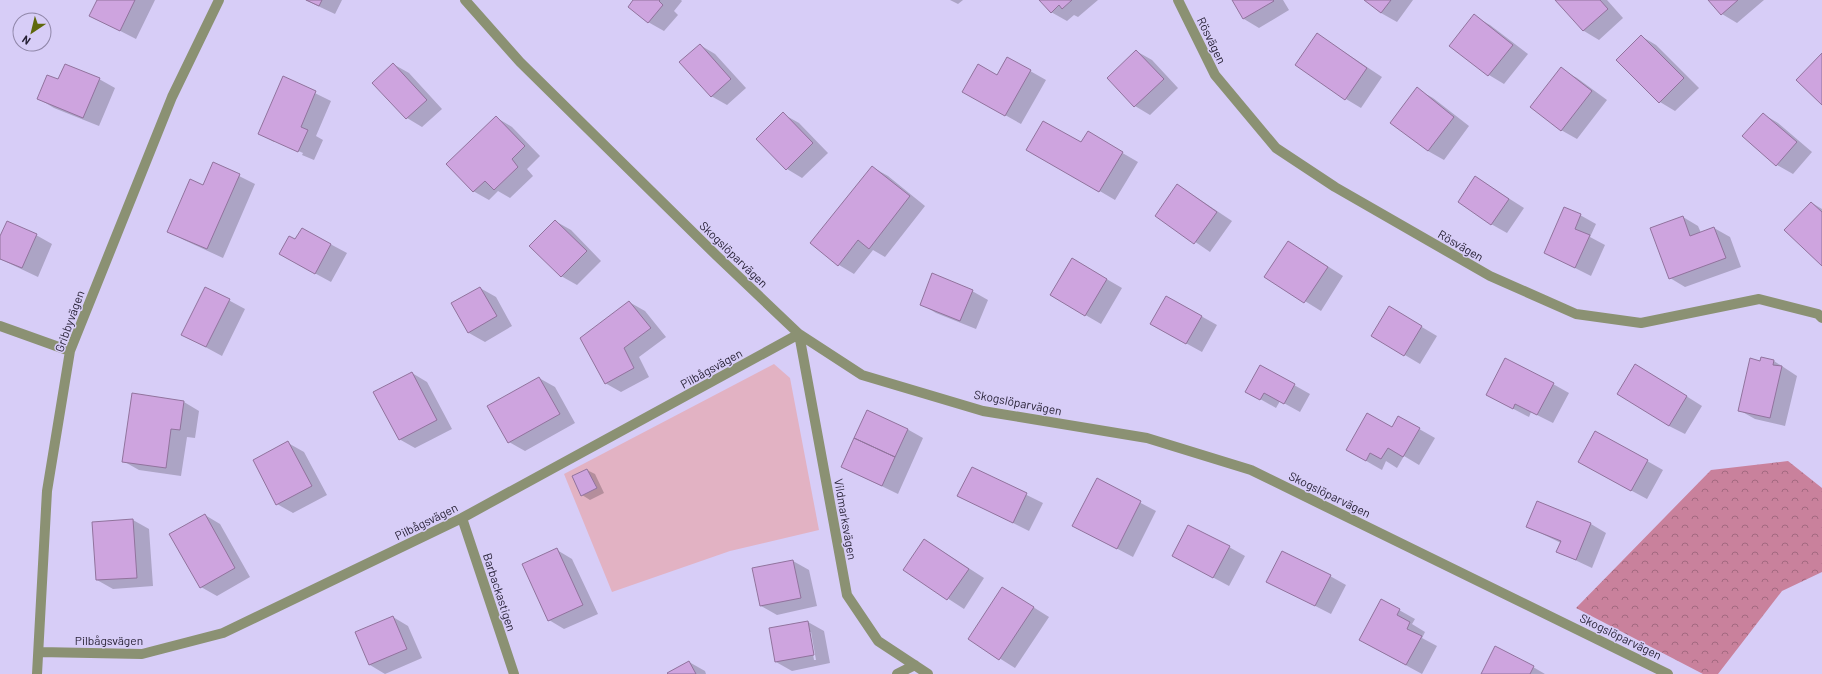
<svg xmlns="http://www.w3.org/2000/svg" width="1822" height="674" viewBox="0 0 1822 674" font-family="Barlow,sans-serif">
	<defs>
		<pattern id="forest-crowns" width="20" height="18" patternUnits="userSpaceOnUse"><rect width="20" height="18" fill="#c9819c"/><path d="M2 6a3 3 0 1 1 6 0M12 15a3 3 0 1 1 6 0" fill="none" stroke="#a36980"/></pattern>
	</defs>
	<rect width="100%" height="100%" fill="#d7cdf7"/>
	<path fill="url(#forest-crowns)" d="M 1788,461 L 1822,488 L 1822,572 L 1782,591 L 1718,674 L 1703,674 L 1576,608 L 1711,470 Z"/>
	<path fill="#e2b2c3" d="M 774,364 L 790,378 L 819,530 L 730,551 L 612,592 L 564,474 Z"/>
	<path fill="#0003" fill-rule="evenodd" d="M 98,0 L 155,0 L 136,39 L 91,16 Z
		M 305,0 L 342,0 L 335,14 Z
		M 635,0 L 681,0 L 682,1 L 674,11 L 678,15 L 664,31 L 648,22 Z
		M 950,0 L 963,0 L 958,4 Z
		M 1041,0 L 1098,0 L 1078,17 L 1074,15 L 1067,21 L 1051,12 Z
		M 1233,0 L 1283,0 L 1289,10 L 1259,28 L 1244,19 Z
		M 1365,0 L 1413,0 L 1397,22 L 1381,13 Z
		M 1556,0 L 1607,0 L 1623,18 L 1599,40 L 1584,31 Z
		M 1709,0 L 1764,0 L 1737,23 L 1722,14 Z
		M 1474,16 L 1490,25 L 1528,54 L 1504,84 L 1489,75 L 1451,46 Z
		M 1317,34 L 1382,77 L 1361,108 L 1346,99 Z
		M 1641,36 L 1656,45 L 1699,88 L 1675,111 L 1660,102 L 1617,60 Z
		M 700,45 L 715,54 L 746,88 L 727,105 L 711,96 Z
		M 1136,51 L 1152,60 L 1178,88 L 1150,115 L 1135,106 Z
		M 1007,58 L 1046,80 L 1021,124 L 964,92 L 997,76 Z
		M 393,64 L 409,73 L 442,109 L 422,127 L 407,118 L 373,83 Z
		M 1561,69 L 1577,78 L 1607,100 L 1577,139 L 1561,130 Z
		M 284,78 L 331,101 L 316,136 L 323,140 L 314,160 L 302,155 L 303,153 L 274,140 L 274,142 L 259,134 Z
		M 99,79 L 115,88 L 99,126 L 54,108 L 39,99 Z
		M 1417,89 L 1433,98 L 1469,126 L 1444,160 L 1428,151 Z
		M 783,114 L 799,123 L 828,153 L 802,178 L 787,169 L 757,139 Z
		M 1763,114 L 1778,123 L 1812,152 L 1793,174 L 1777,165 L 1744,136 Z
		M 497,118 L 512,127 L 540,156 L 527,169 L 533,176 L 510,198 L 498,191 L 489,200 L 473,191 Z
		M 1088,133 L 1138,162 L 1115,200 L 1028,149 L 1081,144 Z
		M 213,163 L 255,184 L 223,258 L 184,240 L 168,231 L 203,186 Z
		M 872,167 L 888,176 L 925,206 L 885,257 L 873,250 L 854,274 L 839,265 Z
		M 1475,177 L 1524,208 L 1507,233 L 1491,224 Z
		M 1178,185 L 1232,221 L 1210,252 L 1156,215 Z
		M 1812,203 L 1822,209 L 1822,265 Z
		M 1580,215 L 1596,224 L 1590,237 L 1605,245 L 1591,276 L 1545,253 Z
		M 1683,217 L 1698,226 L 1701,233 L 1714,228 L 1730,237 L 1741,267 L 1685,287 L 1670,278 Z
		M 555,221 L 571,230 L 601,261 L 577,285 L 561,276 Z
		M 302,229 L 347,253 L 331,282 L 296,263 L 296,240 Z
		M 36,235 L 52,244 L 38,277 L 0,259 L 0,239 Z
		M 1304,251 L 1343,276 L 1321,311 L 1266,277 Z
		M 1072,259 L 1122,288 L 1101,324 L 1051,295 Z
		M 206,288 L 245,309 L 222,356 L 183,335 Z
		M 480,288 L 496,297 L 512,326 L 485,342 L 469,333 L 452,304 Z
		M 972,291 L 988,300 L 976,329 L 936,313 L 921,304 Z
		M 1167,297 L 1217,325 L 1202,352 L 1151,324 Z
		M 629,302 L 645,311 L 666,337 L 639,357 L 649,377 L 621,392 L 605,383 Z
		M 1405,317 L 1437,336 L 1420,364 L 1373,336 Z
		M 1774,361 L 1797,376 L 1785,426 L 1755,419 L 1739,410 L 1761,362 Z
		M 412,373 L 427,382 L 452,429 L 415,448 L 399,439 Z
		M 1651,374 L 1702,406 L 1685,434 L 1669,426 Z
		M 539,378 L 555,387 L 575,423 L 525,451 L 509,442 Z
		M 1553,384 L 1569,393 L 1553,423 L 1531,412 L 1529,417 L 1487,395 Z
		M 1294,385 L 1310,394 L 1300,412 L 1280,401 L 1276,408 L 1246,391 Z
		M 184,402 L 199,411 L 195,438 L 187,437 L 181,476 L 139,470 L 123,461 Z
		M 1398,417 L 1435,438 L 1419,465 L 1404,456 L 1397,468 L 1386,461 L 1382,470 L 1347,450 L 1392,429 Z
		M 907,429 L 923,438 L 898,494 L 842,467 Z
		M 1596,432 L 1663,470 L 1647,499 L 1595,471 Z
		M 288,443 L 304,452 L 327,495 L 293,513 L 277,504 L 254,460 Z
		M 972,468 L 1043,503 L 1029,531 L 959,496 Z
		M 587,470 L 595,474 L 604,493 L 590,500 L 582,495 Z
		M 1097,480 L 1156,511 L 1133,557 L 1074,526 Z
		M 205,515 L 220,524 L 250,577 L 217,596 L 201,587 Z
		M 133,520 L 149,529 L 153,586 L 113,589 L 97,580 Z
		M 1591,524 L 1606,533 L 1592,568 L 1558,552 L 1561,543 L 1528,527 Z
		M 925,540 L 984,578 L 964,609 L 904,570 Z
		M 1229,547 L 1245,556 L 1229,586 L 1173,556 Z
		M 557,550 L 572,559 L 598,614 L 564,629 L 549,620 Z
		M 793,561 L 809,570 L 817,606 L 777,615 L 761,606 L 753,569 Z
		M 1330,576 L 1346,585 L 1331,614 L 1268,582 Z
		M 1003,588 L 1049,617 L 1015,668 L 969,639 Z
		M 1399,610 L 1415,619 L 1412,624 L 1425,632 L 1422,638 L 1437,646 L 1422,674 L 1376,649 Z
		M 393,617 L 408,626 L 422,658 L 385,674 L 370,665 Z
		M 808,622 L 824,631 L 830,663 L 792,671 L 776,662 ZM 809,632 L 811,632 L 816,660 L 814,660 Z
		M 689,662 L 705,671 L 706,674 L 669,674 Z
		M 1533,667 L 1545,674 L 1482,674 Z"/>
	<path fill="#cea4df" stroke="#91739d" d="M 97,0 L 135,0 L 120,31 L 89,16 Z
		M 306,0 L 322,0 L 319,6 Z
		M 633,0 L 660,0 L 659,1 L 663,5 L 648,23 L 628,7 Z
		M 1039,0 L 1072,0 L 1062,9 L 1059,5 L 1051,13 Z
		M 1232,0 L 1273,0 L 1274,1 L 1243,19 Z
		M 1364,0 L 1391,0 L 1381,13 Z
		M 1555,0 L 1600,0 L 1608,9 L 1583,31 Z
		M 1708,0 L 1738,0 L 1721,15 Z
		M 1474,14 L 1513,45 L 1488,76 L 1449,46 Z
		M 1317,33 L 1367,68 L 1345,100 L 1295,65 Z
		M 1641,35 L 1684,78 L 1659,103 L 1616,60 Z
		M 700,44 L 731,79 L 711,97 L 679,62 Z
		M 1136,50 L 1164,79 L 1134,107 L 1107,78 Z
		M 1822,53 L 1822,105 L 1796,80 Z
		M 1007,57 L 1031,70 L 1005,116 L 962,92 L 978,64 L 997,75 Z
		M 393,63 L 427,100 L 406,119 L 372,83 Z
		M 65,64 L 100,78 L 83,118 L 37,99 L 47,75 L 58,79 Z
		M 1561,67 L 1592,91 L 1561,131 L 1530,107 Z
		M 283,76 L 316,91 L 301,127 L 308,130 L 298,152 L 258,134 Z
		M 1417,87 L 1454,117 L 1428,151 L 1390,123 Z
		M 783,112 L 813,143 L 786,170 L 756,139 Z
		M 1763,113 L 1797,142 L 1776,166 L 1742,136 Z
		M 496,116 L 525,146 L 512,159 L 518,167 L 494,190 L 485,181 L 473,192 L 446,164 Z
		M 1043,121 L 1081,142 L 1088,131 L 1123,152 L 1099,192 L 1026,150 Z
		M 213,162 L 240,174 L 207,249 L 167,232 L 190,179 L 203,185 Z
		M 872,166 L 910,196 L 869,249 L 858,240 L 838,266 L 810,243 Z
		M 1475,176 L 1509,199 L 1491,225 L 1458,202 Z
		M 1177,184 L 1217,212 L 1194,244 L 1155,216 Z
		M 1811,202 L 1822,212 L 1822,266 L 1784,230 Z
		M 1564,207 L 1581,214 L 1575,229 L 1590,235 L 1575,268 L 1544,253 Z
		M 1683,216 L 1690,236 L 1714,227 L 1726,258 L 1669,279 L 1650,228 Z
		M 555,220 L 587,251 L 561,277 L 529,246 Z
		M 7,221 L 37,234 L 22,268 L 0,259 L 0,236 Z
		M 302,228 L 331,244 L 315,274 L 279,254 L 289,236 L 295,239 Z
		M 1288,241 L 1328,267 L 1304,303 L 1264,277 Z
		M 1072,258 L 1107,279 L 1085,316 L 1050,295 Z
		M 932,273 L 973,290 L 960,321 L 920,305 Z
		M 205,287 L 230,299 L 206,347 L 181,335 Z
		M 480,287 L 497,316 L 468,333 L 451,303 Z
		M 1166,296 L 1202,316 L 1186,344 L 1150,324 Z
		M 629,301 L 651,328 L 624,348 L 634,368 L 605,384 L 580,338 Z
		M 1389,306 L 1422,326 L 1404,356 L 1371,336 Z
		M 1761,357 L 1774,360 L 1773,365 L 1782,366 L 1770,418 L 1738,411 L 1750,358 L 1760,361 Z
		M 1505,358 L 1554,383 L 1537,415 L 1515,404 L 1513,409 L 1486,395 Z
		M 1635,364 L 1687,396 L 1669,426 L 1617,394 Z
		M 1260,365 L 1295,384 L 1284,404 L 1264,393 L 1260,400 L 1245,392 Z
		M 412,372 L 437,420 L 399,440 L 373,392 Z
		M 539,377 L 560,414 L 508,443 L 487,406 Z
		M 132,393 L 184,401 L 180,430 L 171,429 L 166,468 L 122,462 Z
		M 867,410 L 908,429 L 895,457 L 854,438 Z
		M 1367,413 L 1392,427 L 1398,416 L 1420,428 L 1403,457 L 1388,448 L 1381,459 L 1370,453 L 1366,461 L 1346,450 Z
		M 1595,431 L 1648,460 L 1631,491 L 1578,462 Z
		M 854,438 L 895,457 L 882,486 L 841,467 Z
		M 288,441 L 312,486 L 276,505 L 253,460 Z
		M 972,467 L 1027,493 L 1013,523 L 957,496 Z
		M 587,469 L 597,488 L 581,496 L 572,476 Z
		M 1097,478 L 1141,501 L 1117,549 L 1072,526 Z
		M 1537,501 L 1591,523 L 1576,560 L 1556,552 L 1561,541 L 1526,527 Z
		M 205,514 L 235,568 L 200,588 L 169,534 Z
		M 133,519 L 137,578 L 96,580 L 92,522 Z
		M 1188,525 L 1230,546 L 1213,578 L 1172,556 Z
		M 924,539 L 969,569 L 947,600 L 903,570 Z
		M 557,548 L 583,605 L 548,621 L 522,564 Z
		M 1282,551 L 1331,575 L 1315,606 L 1266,582 Z
		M 793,560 L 801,598 L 760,606 L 752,568 Z
		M 1002,587 L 1034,607 L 999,660 L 968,639 Z
		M 1381,599 L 1400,609 L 1397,615 L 1410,622 L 1407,629 L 1422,636 L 1406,665 L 1359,640 Z
		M 393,616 L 407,649 L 369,665 L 355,632 Z
		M 808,621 L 814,655 L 775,662 L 769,628 Z
		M 1495,646 L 1534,666 L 1530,674 L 1481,674 Z
		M 689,661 L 696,674 L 668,674 L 667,673 Z"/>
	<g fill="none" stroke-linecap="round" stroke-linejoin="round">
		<path stroke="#8b9173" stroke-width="10" d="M 465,0 L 520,62 L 717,256 L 799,334 L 862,375 L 983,411 L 1147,438 L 1251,470 L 1668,674
			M 1178,0 L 1215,75 L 1276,148 L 1335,187 L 1490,276 L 1576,314 L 1641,323 L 1759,299 L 1818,314 L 1822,318
			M 0,326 L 70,351
			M 462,518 L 514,674
			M 39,652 L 142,654 L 223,633 L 462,518 L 799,334 L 847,595 L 878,641 L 928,674
			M 37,674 L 47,491 L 70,351 L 172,97 L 219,0
			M 897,674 L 915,665"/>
	</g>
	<g text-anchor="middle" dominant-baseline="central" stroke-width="3" stroke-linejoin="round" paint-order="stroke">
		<g font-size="12" fill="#251f33" stroke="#d7cdf7">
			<text transform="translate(1212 40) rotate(64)">Rösvägen</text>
			<text transform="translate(1461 245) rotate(30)">Rösvägen</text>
			<text transform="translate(734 254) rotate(44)">Skogslöparvägen</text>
			<text transform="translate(69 321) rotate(-70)">Gribbyvägen</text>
			<text transform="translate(711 368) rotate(-29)">Pilbågsvägen</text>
			<text transform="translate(1018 402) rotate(11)">Skogslöparvägen</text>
			<text transform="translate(1330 494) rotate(26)">Skogslöparvägen</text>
			<text transform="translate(846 519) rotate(80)">Vildmarksvägen</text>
			<text transform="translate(426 521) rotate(-26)">Pilbågsvägen</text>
			<text transform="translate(500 592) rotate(72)">Barbackastigen</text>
			<text transform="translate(1621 636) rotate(26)">Skogslöparvägen</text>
			<text x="109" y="640">Pilbågsvägen</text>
		</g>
	</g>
	<g transform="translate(32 32) rotate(215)"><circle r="19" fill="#d7cdf7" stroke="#9087a9"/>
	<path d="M0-3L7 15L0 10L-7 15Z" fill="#5f680c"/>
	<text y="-6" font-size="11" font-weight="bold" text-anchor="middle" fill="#251f33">N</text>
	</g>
</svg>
